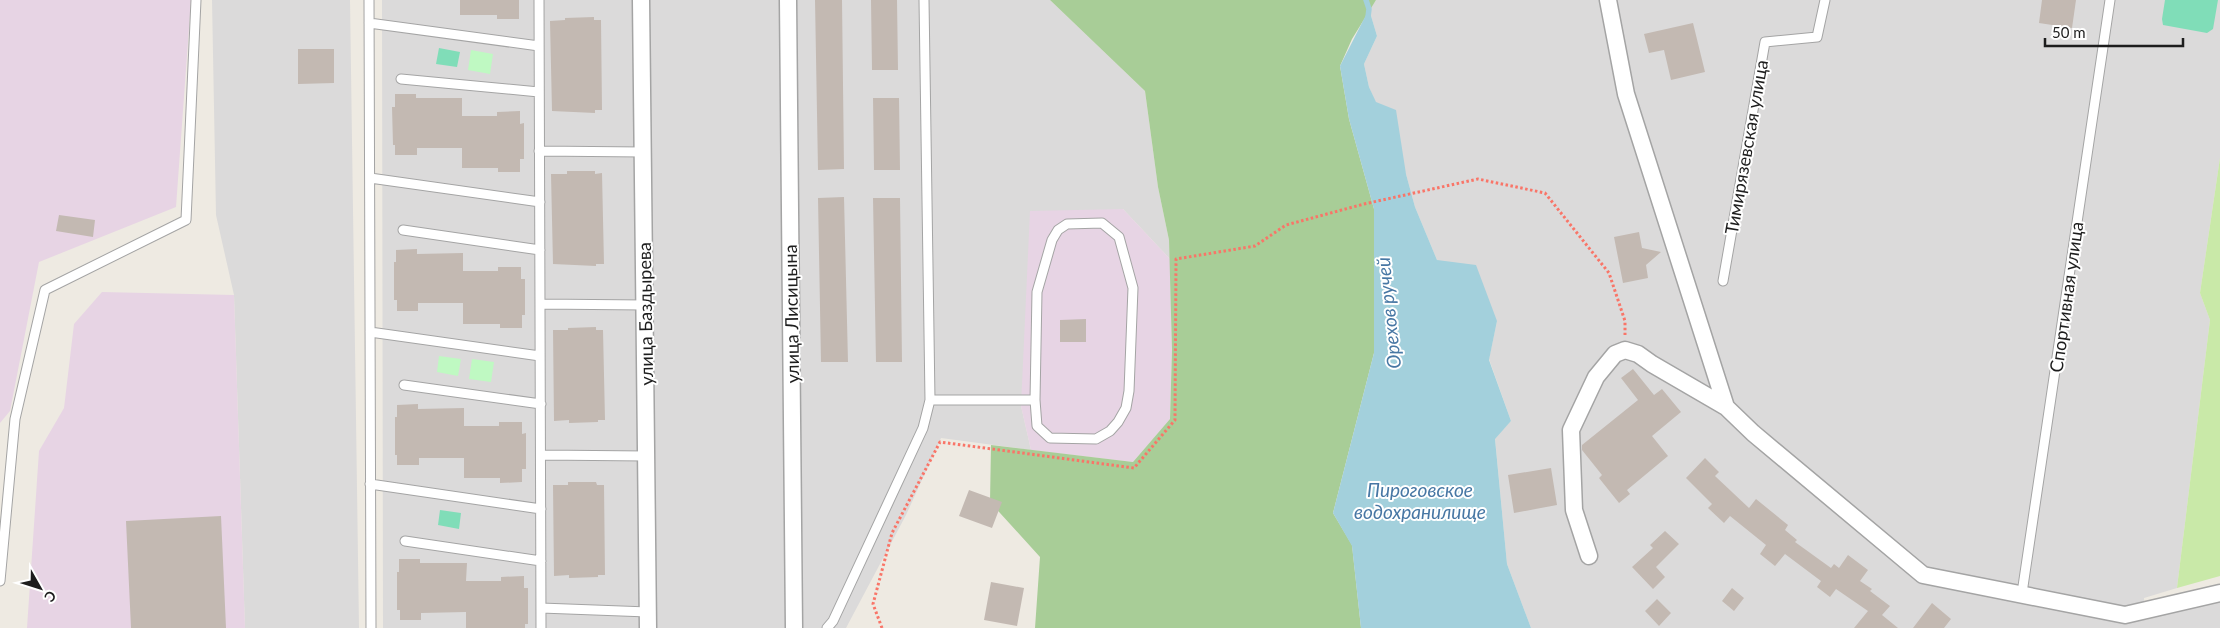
<svg xmlns="http://www.w3.org/2000/svg" width="2220" height="628" viewBox="0 0 2220 628" font-family="Lato,sans-serif">
	<rect width="100%" height="100%" fill="#eeeae2"/>
	<path fill="#dbdada" d="M 212,0 L 350,0 L 359,628 L 245,628 L 234,295 L 216,215 Z
		M 382,0 L 1050,0 L 1145,91 L 1158,187 L 1169,240 L 1170,259 L 1123,209 L 1021,406 L 1031,450 L 941,438 L 906,515 L 846,628 L 383,628 Z
		M 1376,0 L 2220,0 L 2220,158 L 2200,293 L 2210,320 L 2177,588 L 2144,598 L 2145,620 L 2220,600 L 2220,628 L 1531,628 L 1507,564 L 1495,438 L 1511,421 L 1489,359 L 1497,321 L 1437,260 L 1415,207 L 1406,174 L 1369,87 L 1364,64 L 1377,36 L 1369,9 Z"/>
	<path fill="#e7d4e4" d="M 0,0 L 191,0 L 176,207 L 39,262 L 10,411 L 0,423 Z
		M 1123,209 L 1170,259 L 1172,350 L 1170,419 L 1133,462 L 1031,450 L 1021,406 L 1030,211 Z
		M 102,292 L 234,295 L 245,628 L 27,628 L 39,451 L 64,408 L 74,324 Z"/>
	<path fill="#c9e9a8" d="M 2220,158 L 2220,576 L 2177,588 L 2210,320 L 2200,293 Z"/>
	<path fill="#a8cd97" d="M 1050,0 L 1376,0 L 1352,39 L 1340,66 L 1349,119 L 1374,209 L 1374,353 L 1333,513 L 1352,545 L 1361,628 L 1035,628 L 1040,557 L 990,502 L 991,445 L 1133,462 L 1170,419 L 1172,350 L 1169,240 L 1158,187 L 1145,91 Z"/>
	<path fill="#bff9c2" d="M 471,50 L 493,54 L 490,74 L 468,70 Z
		M 439,356 L 461,359 L 458,376 L 437,372 Z
		M 472,359 L 494,362 L 491,382 L 469,379 Z"/>
	<path fill="#80ddb8" d="M 2165,0 L 2218,0 L 2213,29 L 2207,33 L 2163,25 L 2162,19 Z
		M 439,48 L 460,52 L 457,67 L 436,64 Z
		M 440,510 L 461,513 L 459,529 L 438,525 Z"/>
	<path fill="#a3d0dc" d="M 1369,9 L 1377,36 L 1364,64 L 1369,87 L 1376,102 L 1396,110 L 1406,174 L 1415,207 L 1437,260 L 1476,265 L 1497,321 L 1489,360 L 1511,421 L 1495,439 L 1507,564 L 1531,628 L 1361,628 L 1352,546 L 1333,513 L 1374,353 L 1374,209 L 1349,119 L 1340,66 Z"/>
	<g fill="none" stroke-linecap="round" stroke-linejoin="round">
		<path stroke="#a3d0dc" stroke-width="5.5" d="M 1366,0 L 1369,9 L 1368,17"/>
	</g>
	<path fill="#c3b9b2" d="M 460,0 L 519,0 L 519,19 L 497,19 L 497,15 L 460,15 Z
		M 815,0 L 842,0 L 844,169 L 818,170 Z
		M 871,0 L 897,0 L 898,70 L 872,70 Z
		M 2042,0 L 2076,0 L 2072,28 L 2039,23 Z
		M 594,17 L 594,20 L 601,20 L 602,110 L 595,110 L 595,113 L 552,111 L 550,21 L 565,20 L 565,18 Z
		M 1693,23 L 1705,72 L 1671,80 L 1664,50 L 1649,53 L 1644,34 Z
		M 298,49 L 334,49 L 334,83 L 298,84 Z
		M 395,94 L 416,94 L 416,98 L 462,98 L 462,116 L 497,116 L 497,112 L 520,111 L 520,124 L 524,123 L 524,159 L 520,159 L 520,172 L 498,172 L 498,168 L 462,168 L 462,148 L 417,148 L 417,155 L 395,155 L 395,145 L 393,145 L 392,107 L 395,107 Z
		M 873,98 L 899,98 L 900,170 L 874,170 Z
		M 567,171 L 595,171 L 595,174 L 602,173 L 604,264 L 596,264 L 596,266 L 553,264 L 551,174 L 567,174 Z
		M 844,197 L 848,362 L 821,362 L 818,198 Z
		M 873,198 L 900,198 L 902,362 L 876,362 Z
		M 59,215 L 95,220 L 93,237 L 56,231 Z
		M 1639,232 L 1642,248 L 1661,252 L 1646,265 L 1648,278 L 1623,283 L 1614,237 Z
		M 417,249 L 417,254 L 463,253 L 463,271 L 498,271 L 498,267 L 521,267 L 521,279 L 525,279 L 525,315 L 522,315 L 522,328 L 500,328 L 500,324 L 463,324 L 463,303 L 418,303 L 418,311 L 397,311 L 397,300 L 394,300 L 394,262 L 396,262 L 396,250 Z
		M 1086,319 L 1086,342 L 1060,342 L 1060,320 Z
		M 596,327 L 596,330 L 603,330 L 605,420 L 598,420 L 598,422 L 569,423 L 569,420 L 554,421 L 553,330 L 568,330 L 568,328 Z
		M 1633,369 L 1654,395 L 1662,389 L 1681,412 L 1652,436 L 1668,456 L 1627,490 L 1630,494 L 1619,503 L 1599,478 L 1602,475 L 1582,450 L 1582,445 L 1638,400 L 1621,378 Z
		M 418,404 L 418,409 L 464,408 L 464,426 L 499,426 L 499,422 L 522,422 L 522,434 L 526,433 L 526,469 L 522,469 L 522,482 L 500,483 L 500,478 L 464,478 L 464,458 L 419,458 L 419,465 L 397,465 L 397,455 L 395,455 L 395,417 L 397,417 L 397,405 Z
		M 1705,458 L 1719,472 L 1715,476 L 1749,508 L 1756,499 L 1788,525 L 1785,530 L 1797,540 L 1795,542 L 1831,568 L 1834,564 L 1839,568 L 1848,555 L 1868,570 L 1860,581 L 1872,589 L 1870,591 L 1890,606 L 1882,615 L 1898,628 L 1854,628 L 1868,611 L 1836,589 L 1830,597 L 1817,587 L 1821,581 L 1785,554 L 1775,566 L 1760,554 L 1766,545 L 1730,516 L 1724,523 L 1708,508 L 1712,504 L 1686,478 Z
		M 1551,468 L 1557,505 L 1514,513 L 1508,475 Z
		M 568,482 L 596,482 L 597,485 L 604,485 L 605,575 L 598,575 L 598,577 L 569,578 L 569,575 L 554,576 L 553,485 L 568,485 Z
		M 969,490 L 1002,502 L 992,528 L 959,516 Z
		M 221,516 L 226,628 L 131,628 L 126,521 Z
		M 1665,531 L 1679,544 L 1656,567 L 1665,577 L 1653,589 L 1632,567 L 1653,548 L 1650,545 Z
		M 399,559 L 420,559 L 420,563 L 467,563 L 466,581 L 501,581 L 501,577 L 524,576 L 524,588 L 528,588 L 528,624 L 525,624 L 525,628 L 466,628 L 466,612 L 421,613 L 421,620 L 400,620 L 400,610 L 397,610 L 397,572 L 399,572 Z
		M 991,582 L 1024,588 L 1017,626 L 984,620 Z
		M 1732,588 L 1744,598 L 1734,611 L 1722,601 Z
		M 1657,599 L 1671,613 L 1659,626 L 1645,611 Z
		M 1932,603 L 1951,619 L 1944,628 L 1913,628 Z"/>
	<g fill="none" stroke-linecap="round" stroke-linejoin="round">
		<defs>
			<path id="service" d="M 369,0 L 371,628
				M 539,0 L 541,628
				M 369,23 L 539,46
				M 401,79 L 539,92
				M 539,151 L 643,152
				M 370,178 L 540,202
				M 1102,223 L 1119,237 L 1133,288 L 1129,391 L 1126,408 L 1118,422 L 1110,431 L 1096,439 L 1050,438 L 1037,426 L 1035,400 L 1037,292 L 1052,240 L 1058,230 L 1067,224 Z
				M 403,230 L 540,250
				M 1723,281 L 1765,42 L 1817,37 L 1825,0
				M 540,304 L 645,305
				M 370,332 L 540,356
				M 404,385 L 541,404
				M 930,400 L 1035,400
				M 541,455 L 646,456
				M 370,484 L 541,509
				M 405,541 L 541,561
				M 0,581 L 15,419 L 45,290 L 186,220 L 196,0
				M 2022,593 L 2110,0
				M 541,608 L 648,612
				M 827,628 L 833,621 L 923,428 L 930,400 L 924,0"/>
			<path id="minor" d="M 641,0 L 648,628
				M 788,0 L 794,628
				M 1608,0 L 1626,94 L 1726,407 L 1753,433 L 1923,575 L 2125,615 L 2220,593
				M 1589,556 L 1574,510 L 1571,430 L 1596,377 L 1615,354 L 1625,350 L 1638,354 L 1652,364 L 1726,407"/>
		</defs>
		<use href="#service" stroke="#a4a4a4" stroke-width="11"/>
		<use href="#minor" stroke="#a4a4a4" stroke-width="19"/>
		<path stroke="#f97568" stroke-width="3" stroke-dasharray="2.5 2.5" stroke-linecap="butt" d="M 882,628 L 873,604 L 892,533 L 940,442 L 1134,468 L 1175,420 L 1176,259 L 1255,246 L 1286,225 L 1364,204 L 1478,179 L 1545,193 L 1609,273 L 1625,321 L 1625,335"/>
		<use href="#service" stroke="#fff" stroke-width="9"/>
		<use href="#minor" stroke="#fff" stroke-width="16"/>
	</g>
	<g text-anchor="middle" dominant-baseline="central" stroke-width="4" stroke-linejoin="round" paint-order="stroke">
		<g font-size="18" fill="#1d1d1d" stroke="#fff">
			<text transform="translate(1746 147) rotate(-80)">Тимирязевская улица</text>
			<text transform="translate(2066 297) rotate(-82)">Спортивная улица</text>
			<text transform="translate(645 314) rotate(-91)">улица Баздырева</text>
			<text transform="translate(791 314) rotate(-91)">улица Лисицына</text>
		</g>
		<g font-size="19" font-style="italic" fill="#4777a4" stroke="#fff">
			<text transform="translate(1388 313) rotate(-96)">Орехов ручей</text>
			<text x="1420" y="489">Пироговское<tspan x="1420" dy="22">водохранилище</tspan></text>
		</g>
	</g>
	<g transform="translate(40 588) rotate(129)" stroke="#ffffff" stroke-width="4" paint-order="stroke">
	<path d="M0-4L9 19L0 12L-9 19Z" fill="#1d1d1d"/>
	<text y="-8" font-size="14" font-weight="bold" text-anchor="middle" fill="#1d1d1d">С</text>
	</g>
	<path d="M2045 38v8h138v-8" fill="none" stroke="#1d1d1d" stroke-width="2.5"/>
	<text x="2052" y="38" font-size="15" fill="#1d1d1d" stroke="#ffffff" stroke-width="4" paint-order="stroke">50 m</text>
</svg>
